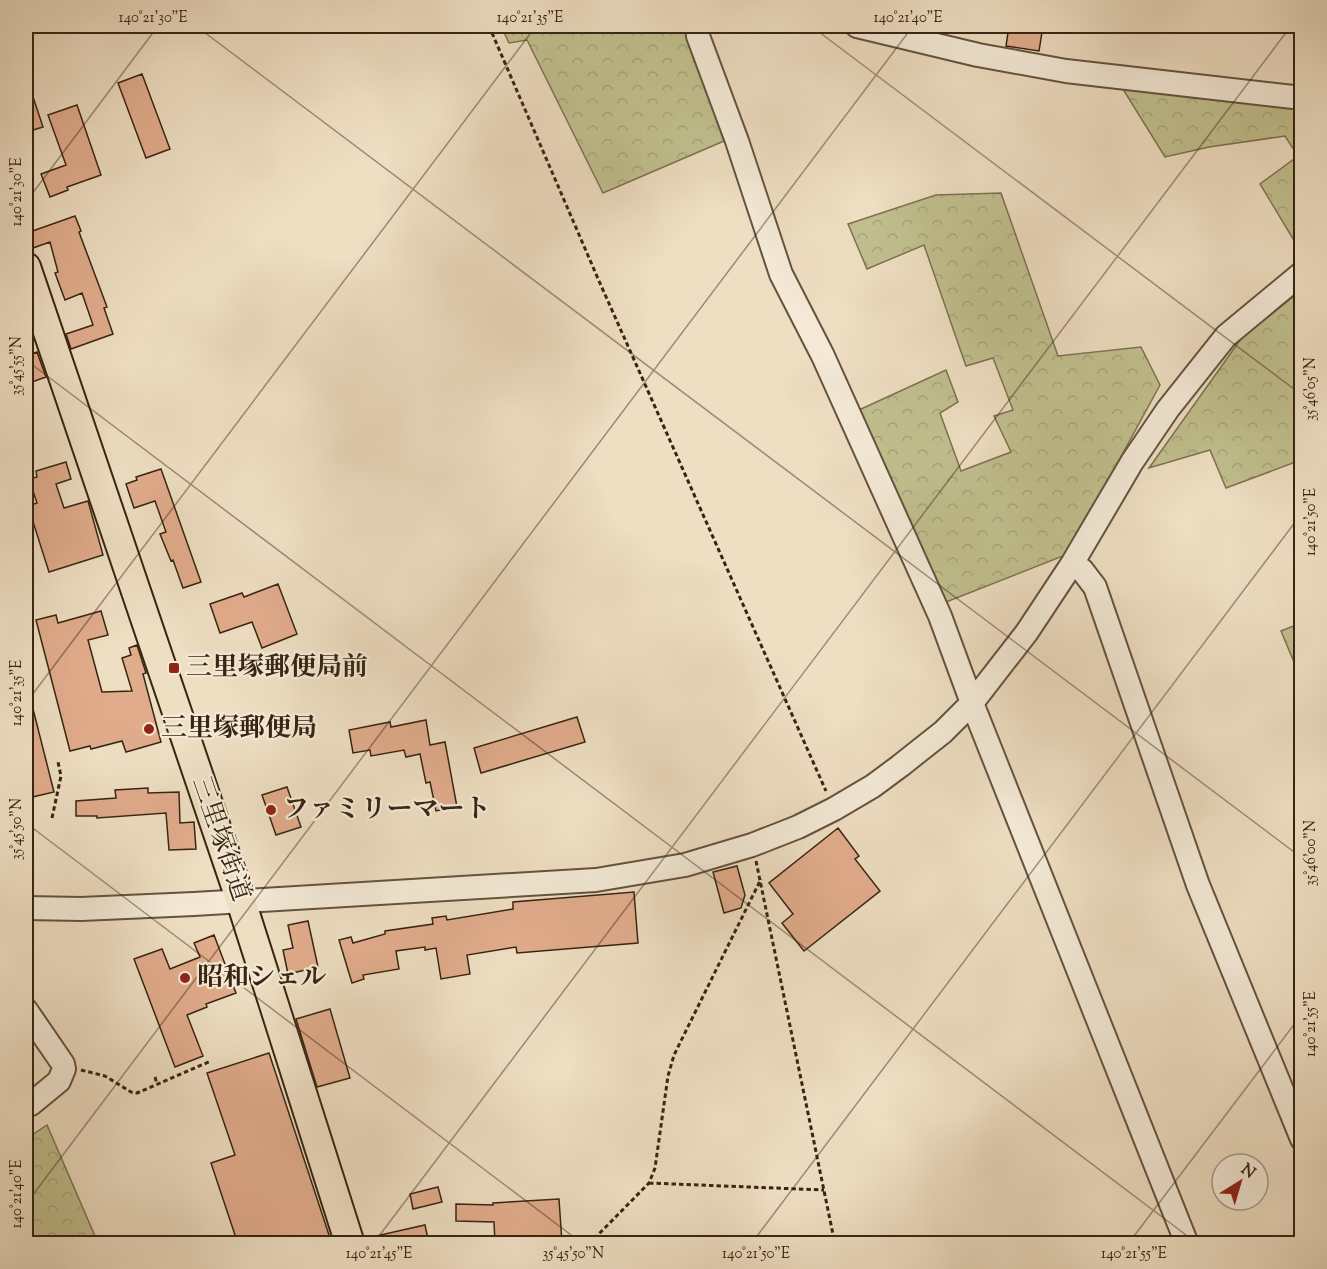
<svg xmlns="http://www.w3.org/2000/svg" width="1327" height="1269" viewBox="0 0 1327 1269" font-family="'Sorts Mill Goudy','Noto Serif JP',serif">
	<defs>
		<pattern id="forest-crowns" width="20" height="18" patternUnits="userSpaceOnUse" patternTransform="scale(1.5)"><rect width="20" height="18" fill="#c1bf8e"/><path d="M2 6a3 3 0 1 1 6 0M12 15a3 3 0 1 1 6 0" fill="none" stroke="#a6a479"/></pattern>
	</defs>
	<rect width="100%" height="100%" fill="#eedec2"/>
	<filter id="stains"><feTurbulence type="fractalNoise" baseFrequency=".00333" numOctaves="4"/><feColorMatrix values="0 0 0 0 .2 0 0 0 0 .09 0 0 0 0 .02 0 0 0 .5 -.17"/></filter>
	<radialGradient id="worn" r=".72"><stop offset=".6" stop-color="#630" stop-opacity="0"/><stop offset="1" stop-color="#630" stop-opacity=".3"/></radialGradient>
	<path fill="url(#forest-crowns)" stroke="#7c7250" stroke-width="1.5" d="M 501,26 L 670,26 L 686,33 L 724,141 L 603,193 L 527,40 L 509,43 Z
		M 1121,86 L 1301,107 L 1301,252 L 1260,184 L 1298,156 L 1285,136 L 1209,147 L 1165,157 Z
		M 1001,193 L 1058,356 L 1141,347 L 1160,385 L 1068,554 L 941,604 L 859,410 L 946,370 L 958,402 L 940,413 L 961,471 L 1011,452 L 994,416 L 1013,410 L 993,358 L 966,366 L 924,245 L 867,269 L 848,224 L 936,195 Z
		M 1298,293 L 1302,299 L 1301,460 L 1226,488 L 1210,450 L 1149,468 L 1243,336 Z
		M 1301,623 L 1301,679 L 1281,631 Z
		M 47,1125 L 98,1243 L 26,1243 L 26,1139 Z"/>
	<path fill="#e1ac8c" stroke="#372512" stroke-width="1.5" d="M 1009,26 L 1043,26 L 1039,51 L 1006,46 Z
		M 142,74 L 170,149 L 146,158 L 118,83 Z
		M 26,82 L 28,82 L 43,127 L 30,131 L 26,120 Z
		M 77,105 L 101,175 L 67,187 L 68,190 L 50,197 L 41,174 L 66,165 L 48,115 Z
		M 75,216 L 81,231 L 79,232 L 107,307 L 104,308 L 113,334 L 71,349 L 66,334 L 93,325 L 82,293 L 65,300 L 55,273 L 58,272 L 50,242 L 33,248 L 27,233 Z
		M 37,352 L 46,377 L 29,383 L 26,372 L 26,356 Z
		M 66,462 L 71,479 L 56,484 L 64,508 L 88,501 L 103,555 L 49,572 L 28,506 L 37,503 L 29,479 L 37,477 L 36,471 Z
		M 161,469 L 201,582 L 183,588 L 173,560 L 171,561 L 160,534 L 166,532 L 155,501 L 134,508 L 126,484 L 137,480 L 136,477 Z
		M 278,584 L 297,634 L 262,648 L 252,622 L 220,633 L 210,604 L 242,593 L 244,597 Z
		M 101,611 L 108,635 L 88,640 L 102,692 L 132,691 L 122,658 L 131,655 L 129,648 L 137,645 L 146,673 L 143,674 L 161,742 L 126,752 L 122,741 L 91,749 L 90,746 L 70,751 L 36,620 L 56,615 L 58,623 Z
		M 30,697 L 54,792 L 28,798 L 26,787 L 26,698 Z
		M 577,717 L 585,742 L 481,773 L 474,748 Z
		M 426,720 L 430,745 L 445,742 L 457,807 L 436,811 L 430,782 L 426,783 L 420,754 L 406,757 L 404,750 L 371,756 L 370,750 L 353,753 L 349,730 L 390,722 L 391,727 Z
		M 287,787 L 301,827 L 276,835 L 262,795 Z
		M 148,788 L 148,793 L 179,792 L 180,823 L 194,822 L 196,849 L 169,850 L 166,813 L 97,818 L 97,816 L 76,816 L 76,801 L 116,798 L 115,790 Z
		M 838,828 L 859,856 L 855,859 L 880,891 L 804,951 L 782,923 L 793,914 L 769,883 Z
		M 737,866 L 745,895 L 741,908 L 724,913 L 713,872 Z
		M 634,892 L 638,943 L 517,953 L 516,947 L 467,955 L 470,974 L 441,979 L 436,948 L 425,950 L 425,947 L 396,951 L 399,969 L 363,975 L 364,979 L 352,983 L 339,940 L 351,937 L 353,943 L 385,934 L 385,931 L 433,924 L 432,918 L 446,916 L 447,920 L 513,909 L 513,902 Z
		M 308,921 L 318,967 L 288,974 L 283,950 L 293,948 L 288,925 Z
		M 214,935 L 236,993 L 206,1004 L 207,1007 L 187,1015 L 203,1056 L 175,1067 L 134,959 L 162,949 L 170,969 L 200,957 L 194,943 Z
		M 330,1009 L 350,1078 L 317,1087 L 296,1019 Z
		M 269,1053 L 332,1244 L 238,1244 L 211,1163 L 235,1155 L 207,1073 Z
		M 438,1187 L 442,1202 L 413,1209 L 410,1194 Z
		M 559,1199 L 562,1243 L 495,1244 L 494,1222 L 456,1221 L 456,1204 L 493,1205 L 493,1203 Z
		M 425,1225 L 429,1244 L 368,1244 L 367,1238 Z"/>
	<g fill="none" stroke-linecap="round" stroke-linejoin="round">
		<defs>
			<path id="minor" d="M 697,26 L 698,36 L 737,141 L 781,274 L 823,356 L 940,616 L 972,703 L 1187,1244
				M 857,26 L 978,55 L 1066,71 L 1302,98
				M 1072,564 L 1082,570 L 1095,587 L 1198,885 L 1302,1139
				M 26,908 L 81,909 L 194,904 L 596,880 L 685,865 L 752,845 L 798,827 L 834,809 L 873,786 L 900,766 L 943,732 L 972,703 L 1027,632 L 1072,564 L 1132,462 L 1168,409 L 1226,336 L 1302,273
				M 26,1010 L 63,1064 L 64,1069 L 59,1081 L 31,1104 L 26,1105"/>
			<path id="major" d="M 26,267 L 241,901 L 350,1244"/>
		</defs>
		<use href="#minor" stroke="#65533e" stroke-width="26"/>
		<use href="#major" stroke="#372512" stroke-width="32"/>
		<path stroke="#372512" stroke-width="3" stroke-dasharray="4.5 3" stroke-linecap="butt" d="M 489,26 L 599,281 L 826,791
			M 52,818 L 61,776 L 58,762
			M 756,861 L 835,1244
			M 81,1070 L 105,1076 L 131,1092 L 137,1093 L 211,1061
			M 155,1077 L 157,1084
			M 649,1183 L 824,1190
			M 589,1244 L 649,1183 L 655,1168 L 668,1076 L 674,1055 L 761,879"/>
		<use href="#minor" stroke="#f4ead7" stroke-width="22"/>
		<use href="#major" stroke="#eedec2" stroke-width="28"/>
	</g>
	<path fill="none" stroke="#372512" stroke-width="1.5" stroke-opacity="0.45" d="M 196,26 L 1302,858M 811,26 L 1302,395M 26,202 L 158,26M 26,360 L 1198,1244M 26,703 L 536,26M 26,823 L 583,1244M 26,1204 L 913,26M 373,1244 L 1291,26M 751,1244 L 1302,513M 1128,1244 L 1302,1014"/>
	<g fill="#8f2418" stroke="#f4ead7" stroke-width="2">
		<rect x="168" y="662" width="12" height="12" rx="3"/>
		<circle cx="149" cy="729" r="6"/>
		<circle cx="271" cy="810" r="6"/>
		<circle cx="185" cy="978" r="6"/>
	</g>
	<g text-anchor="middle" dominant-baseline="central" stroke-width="4.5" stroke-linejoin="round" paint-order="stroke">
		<g font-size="26" font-weight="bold" fill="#372512" stroke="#f4ead7" text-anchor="start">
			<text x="186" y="668">三里塚郵便局前</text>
			<text x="161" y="729">三里塚郵便局</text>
			<text x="283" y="810">ファミリーマート</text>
			<text x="197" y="978">昭和シェル</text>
		</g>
		<g font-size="26" fill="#372512" stroke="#f4ead7">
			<text transform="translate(220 839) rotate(71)">三里塚街道</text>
		</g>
	</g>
	<rect width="1327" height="1269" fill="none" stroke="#eedec2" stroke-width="66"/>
	<g transform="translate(1240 1182) rotate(37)"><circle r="28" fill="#f4ead7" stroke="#a89b88" stroke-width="1.5"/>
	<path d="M0-4.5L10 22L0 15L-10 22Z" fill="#8f2418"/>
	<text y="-9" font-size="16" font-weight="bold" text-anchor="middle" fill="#372512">N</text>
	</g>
	<rect x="33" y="33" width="1261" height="1203" fill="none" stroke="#372512" stroke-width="2"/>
	<g font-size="15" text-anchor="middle" fill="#372512">
		<text x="153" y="22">140°21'30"E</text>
		<text x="530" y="22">140°21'35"E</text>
		<text x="908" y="22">140°21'40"E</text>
		<text transform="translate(16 192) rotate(-90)" y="5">140°21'30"E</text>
		<text transform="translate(16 366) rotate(-90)" y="5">35°45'55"N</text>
		<text transform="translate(1310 389) rotate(-90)" y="5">35°46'05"N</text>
		<text transform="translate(1310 522) rotate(-90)" y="5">140°21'50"E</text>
		<text transform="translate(16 693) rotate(-90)" y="5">140°21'35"E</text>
		<text transform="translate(16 829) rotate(-90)" y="5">35°45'50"N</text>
		<text transform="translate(1310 853) rotate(-90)" y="5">35°46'00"N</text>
		<text transform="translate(1310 1024) rotate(-90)" y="5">140°21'55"E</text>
		<text transform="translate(16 1194) rotate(-90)" y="5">140°21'40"E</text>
		<text x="379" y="1258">140°21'45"E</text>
		<text x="573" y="1258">35°45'50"N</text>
		<text x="756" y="1258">140°21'50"E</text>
		<text x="1134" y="1258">140°21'55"E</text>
	</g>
	<rect width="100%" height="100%" filter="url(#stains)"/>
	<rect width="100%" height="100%" fill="url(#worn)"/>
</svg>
